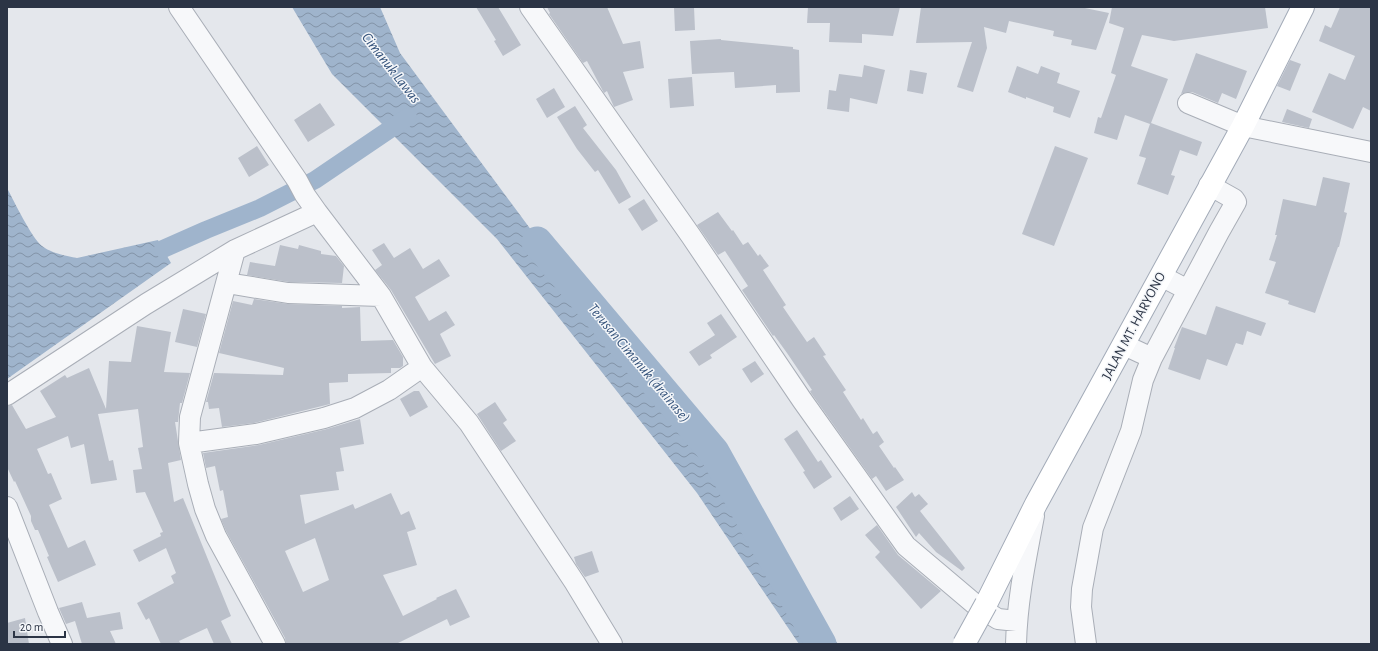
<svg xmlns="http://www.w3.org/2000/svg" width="1378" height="651" viewBox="0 0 1378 651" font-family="'Alegreya Sans',sans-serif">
	<defs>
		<pattern id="water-waves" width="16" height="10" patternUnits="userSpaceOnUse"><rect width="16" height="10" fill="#9fb4cc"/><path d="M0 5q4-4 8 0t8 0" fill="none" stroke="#8293a7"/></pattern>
	</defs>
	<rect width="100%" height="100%" fill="#e4e7ec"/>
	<path fill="url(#water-waves)" d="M 292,7 L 380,7 L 400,53 L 838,644 L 799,644 L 697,493 L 497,239 L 332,74 Z
		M 7,188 C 14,201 31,237 42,246 C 51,253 66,256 77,258 L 158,240 L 171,263 L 7,379 Z"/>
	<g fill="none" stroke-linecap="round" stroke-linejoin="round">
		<path stroke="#9fb4cc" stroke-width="18" d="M 163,249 L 206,230 L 260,208 L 315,180 L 408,117"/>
		<path stroke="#9fb4cc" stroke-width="31" d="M 537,242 L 714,452 L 821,644"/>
	</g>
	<path fill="#bbc0ca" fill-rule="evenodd" d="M 476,7 L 498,7 L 521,45 L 503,56 L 494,41 L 496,40 Z
		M 547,7 L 607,7 L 623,44 L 640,41 L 644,68 L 623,72 L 633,100 L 614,107 L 607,91 L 604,93 L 587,61 L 583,63 L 549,14 L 550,13 Z
		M 674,7 L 694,7 L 695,30 L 675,31 Z
		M 808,7 L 900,7 L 893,36 L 862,34 L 862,43 L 829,42 L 830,23 L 807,23 Z
		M 921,7 L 1080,7 L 1109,13 L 1096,50 L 1071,45 L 1072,40 L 1053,36 L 1054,31 L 1009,21 L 1006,33 L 984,27 L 987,48 L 973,92 L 957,87 L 972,42 L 916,43 Z
		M 1112,7 L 1175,7 L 1181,8 L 1191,7 L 1265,7 L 1268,28 L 1174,41 L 1142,35 L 1131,66 L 1168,79 L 1151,123 L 1202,142 L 1197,156 L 1180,150 L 1171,175 L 1175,176 L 1168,195 L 1137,184 L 1146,158 L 1139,156 L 1150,124 L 1125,115 L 1117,140 L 1094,133 L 1098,117 L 1101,118 L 1116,75 L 1111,73 L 1124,28 L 1109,23 Z
		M 1340,7 L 1371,7 L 1371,111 L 1363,107 L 1353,129 L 1312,112 L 1329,73 L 1345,80 L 1355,56 L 1319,41 L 1325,25 L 1331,28 Z
		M 721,39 L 721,40 L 793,47 L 793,49 L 799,50 L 800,92 L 776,93 L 776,85 L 735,88 L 734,72 L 692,74 L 690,41 Z
		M 1196,53 L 1247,71 L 1236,99 L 1222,93 L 1218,103 L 1192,92 L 1187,92 L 1181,94 Z
		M 1290,60 L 1301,64 L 1290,91 L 1277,86 Z
		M 864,65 L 885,70 L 877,104 L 850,98 L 849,112 L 827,109 L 829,90 L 836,91 L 839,74 L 862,77 Z
		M 1017,66 L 1038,74 L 1041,66 L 1060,73 L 1057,83 L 1080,91 L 1070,118 L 1053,112 L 1054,107 L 1026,97 L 1026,99 L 1008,92 Z
		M 910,70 L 927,73 L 923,94 L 907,91 Z
		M 692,77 L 694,106 L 670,108 L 668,79 Z
		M 554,88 L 565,107 L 547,118 L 536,99 Z
		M 320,103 L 335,125 L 308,142 L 294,120 Z
		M 575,106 L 587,125 L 583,128 L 616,170 L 631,197 L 619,204 L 598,170 L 595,172 L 577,149 L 557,117 Z
		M 1287,109 L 1312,119 L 1309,128 L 1282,122 Z
		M 257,146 L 269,165 L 249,177 L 238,158 Z
		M 1055,146 L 1088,158 L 1054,246 L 1022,234 Z
		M 1323,177 L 1350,183 L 1344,212 L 1347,213 L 1339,247 L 1338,247 L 1315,313 L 1288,304 L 1289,301 L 1265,293 L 1276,262 L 1269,260 L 1277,235 L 1275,235 L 1283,199 L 1316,206 Z
		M 644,199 L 658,221 L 642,231 L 628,209 Z
		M 718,212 L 732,231 L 733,230 L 743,245 L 748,242 L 758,256 L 760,254 L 769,266 L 763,270 L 786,305 L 783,307 L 807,342 L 814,337 L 826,355 L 823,356 L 846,390 L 843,392 L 861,420 L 863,418 L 873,434 L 877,431 L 884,442 L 879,446 L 894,468 L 895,467 L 904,480 L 886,491 L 876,476 L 872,479 L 811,393 L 810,391 L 812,390 L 787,353 L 774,335 L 773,336 L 742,290 L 748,286 L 725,251 L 718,255 L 697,225 Z
		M 384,243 L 394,258 L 410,248 L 423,269 L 439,259 L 450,276 L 415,297 L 429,321 L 446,311 L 455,325 L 440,334 L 451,356 L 435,364 L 391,290 L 375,270 L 382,265 L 372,250 Z
		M 280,245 L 298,249 L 299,245 L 321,251 L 321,254 L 336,256 L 344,266 L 342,283 L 289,282 L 247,275 L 250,262 L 275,266 Z
		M 254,299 L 288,304 L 342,306 L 342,308 L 360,307 L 361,341 L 393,340 L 403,357 L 403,366 L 400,368 L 391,368 L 391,373 L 348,374 L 348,382 L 329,383 L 330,404 L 254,423 L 222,427 L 219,408 L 209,409 L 208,402 L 206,402 L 214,373 L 283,375 L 284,368 L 219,353 L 233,301 L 252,305 Z
		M 1216,306 L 1266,323 L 1261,336 L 1247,331 L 1243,345 L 1236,343 L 1227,366 L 1207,359 L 1200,380 L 1168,369 L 1175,348 L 1174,348 L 1182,327 L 1206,335 Z
		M 183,309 L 206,314 L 197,347 L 175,342 Z
		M 721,314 L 737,337 L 710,355 L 712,358 L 699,366 L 689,352 L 715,335 L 707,323 Z
		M 137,326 L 171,332 L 164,372 L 190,373 L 182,403 L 180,403 L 178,422 L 175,422 L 181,460 L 168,463 L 174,502 L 183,498 L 231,616 L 221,621 L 232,644 L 214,644 L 207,628 L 179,641 L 181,644 L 161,644 L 149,618 L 146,620 L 137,603 L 174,583 L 171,576 L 176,573 L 166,548 L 139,562 L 133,550 L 161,536 L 160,533 L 163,532 L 145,492 L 136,493 L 133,470 L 142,469 L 138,448 L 143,447 L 138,409 L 98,414 L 109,461 L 113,460 L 117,480 L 91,484 L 84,444 L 71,448 L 68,436 L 37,449 L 48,474 L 51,473 L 62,499 L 49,505 L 68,548 L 85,540 L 96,565 L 58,582 L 47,557 L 49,556 L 38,530 L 35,530 L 31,521 L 31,516 L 15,481 L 14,482 L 7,467 L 7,406 L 12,405 L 26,429 L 56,417 L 40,391 L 65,375 L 67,378 L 89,368 L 106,409 L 109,361 L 131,362 Z
		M 755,361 L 764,374 L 751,383 L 742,369 Z
		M 414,391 L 419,391 L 428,407 L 410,417 L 400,399 Z
		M 495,402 L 507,420 L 503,423 L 516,441 L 501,451 L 477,414 Z
		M 360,419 L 364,444 L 340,448 L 344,471 L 336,472 L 339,490 L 300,495 L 305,524 L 353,504 L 355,509 L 391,493 L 401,515 L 409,511 L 416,529 L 407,532 L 417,565 L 383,575 L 403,616 L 437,599 L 436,598 L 456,589 L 470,617 L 450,626 L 447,619 L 396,644 L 286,644 L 285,638 L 226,531 L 221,519 L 228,517 L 223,490 L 220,491 L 215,466 L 206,468 L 203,453 L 259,445 L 327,429 ZM 315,538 L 329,580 L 303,592 L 285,551 Z
		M 797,430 L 818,462 L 821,460 L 832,477 L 814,489 L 803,472 L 805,471 L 784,439 Z
		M 912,492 L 915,497 L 919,494 L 928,504 L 920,511 L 965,568 L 962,571 L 936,552 L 919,533 L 916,537 L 896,507 Z
		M 850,496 L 859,509 L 841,521 L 833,508 Z
		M 877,525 L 898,555 L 941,591 L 921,609 L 875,557 L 880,552 L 865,535 Z
		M 592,551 L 599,572 L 585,577 L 576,564 L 574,557 Z
		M 82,602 L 87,618 L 120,612 L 123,629 L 110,631 L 116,644 L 82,644 L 75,621 L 66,624 L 59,608 Z
		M 25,618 L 29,644 L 7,644 L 7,623 Z"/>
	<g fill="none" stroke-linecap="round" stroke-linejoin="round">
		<defs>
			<path id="minor" d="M 530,7 L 691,236 L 802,400 L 906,546 L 977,606 L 998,619 L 1017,621
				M 1188,103 L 1243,126 L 1371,152
				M 317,212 L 381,296 L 422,367 L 469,423 L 575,583 L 612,644
				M 235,250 L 190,417 L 189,443 L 198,484 L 205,509 L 216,536 L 275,644
				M 1161,276 L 1188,290
				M 227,283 L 288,293 L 381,296
				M 1124,345 L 1152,358
				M 7,395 L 146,304 L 235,250 L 317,212 L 305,195 L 297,180 L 179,7
				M 189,443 L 256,434 L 324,418 L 355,408 L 389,390 L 422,367
				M 7,507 L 48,612 L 62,644
				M 1016,644 C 1017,601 1026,558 1034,516
				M 1086,644 L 1081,607 L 1082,589 L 1093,528 L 1131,431 L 1143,380 L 1152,358 L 1219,232 L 1236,202 L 1234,199 L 1209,185"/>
			<path id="major" d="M 986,604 L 1036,504 L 1243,126 L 1303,7"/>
		</defs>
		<use href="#minor" stroke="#a9aeb7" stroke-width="22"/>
		<use href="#major" stroke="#a3abb8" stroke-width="24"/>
		<use href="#minor" stroke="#f7f8fa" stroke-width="20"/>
		<use href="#major" stroke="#fff" stroke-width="22"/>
		<defs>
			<path id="major-bridge" d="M 964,644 L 986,604"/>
		</defs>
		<use href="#major-bridge" stroke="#a3abb8" stroke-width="24" stroke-linecap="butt"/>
		<use href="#major-bridge" stroke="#fff" stroke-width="22"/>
	</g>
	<g text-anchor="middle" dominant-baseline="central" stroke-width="3" stroke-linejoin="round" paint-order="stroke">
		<g font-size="14" fill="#2b3445" stroke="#f4f6f9">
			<text transform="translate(1134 326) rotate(-62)">JALAN MT. HARYONO</text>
		</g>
		<g font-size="15" font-style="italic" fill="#34527a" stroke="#f4f6f9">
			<text transform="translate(391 68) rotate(52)">Cimanuk Lawas</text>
			<text transform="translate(639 363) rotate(50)">Terusan Cimanuk (drainase)</text>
		</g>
	</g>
	<rect width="1378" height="651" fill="none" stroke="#2b3445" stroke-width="16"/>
	<path d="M14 631v6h51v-6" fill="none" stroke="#2b3445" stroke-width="2"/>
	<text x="20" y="631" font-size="12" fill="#2b3445" stroke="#f4f6f9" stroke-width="3" paint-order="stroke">20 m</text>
</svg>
